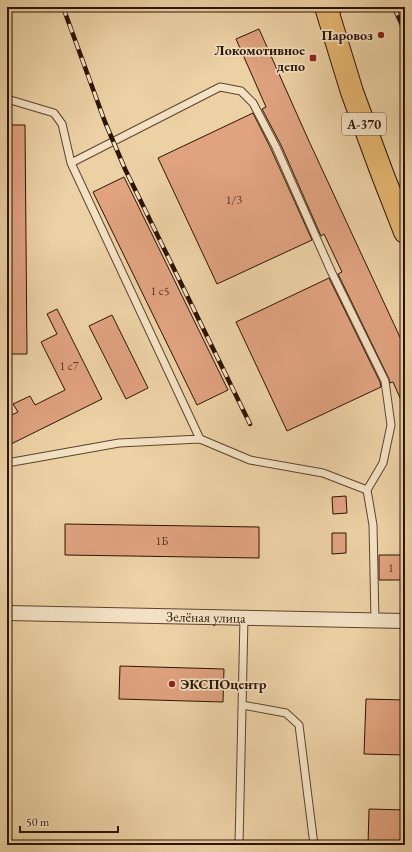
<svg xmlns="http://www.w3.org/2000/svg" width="412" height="852" viewBox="0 0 412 852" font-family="'EB Garamond',serif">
	<rect width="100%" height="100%" fill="#ecd1a5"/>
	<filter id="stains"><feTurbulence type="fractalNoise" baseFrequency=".005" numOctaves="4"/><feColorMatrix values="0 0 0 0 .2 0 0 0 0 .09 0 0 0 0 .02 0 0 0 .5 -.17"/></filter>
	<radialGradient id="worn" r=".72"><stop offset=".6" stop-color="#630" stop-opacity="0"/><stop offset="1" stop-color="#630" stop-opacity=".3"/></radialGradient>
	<path fill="#e0a27f" stroke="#2d1403" d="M 259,29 L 308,139 L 405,348 L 405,409 L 393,382 L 390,383 L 389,379 L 338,274 L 342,272 L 324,234 L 321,236 L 281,145 L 262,109 L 266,107 L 236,39 Z
		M 253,113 L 271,149 L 312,240 L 217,284 L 158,158 Z
		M 7,125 L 25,125 L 27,354 L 7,354 Z
		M 124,177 L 228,390 L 197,405 L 93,192 Z
		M 329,278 L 380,382 L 381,387 L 287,431 L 236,322 Z
		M 57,309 L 102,399 L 7,446 L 7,417 L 18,412 L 13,404 L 30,396 L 35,405 L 65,390 L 41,342 L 57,334 L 47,314 Z
		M 112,315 L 148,388 L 126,399 L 89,326 Z
		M 346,496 L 347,513 L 333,514 L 332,497 Z
		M 65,524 L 259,527 L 259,558 L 65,555 Z
		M 332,533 L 346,533 L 346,553 L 332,554 Z
		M 379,555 L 405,555 L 405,580 L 379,580 Z
		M 120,666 L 224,669 L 223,702 L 119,699 Z
		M 366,699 L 405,700 L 405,755 L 364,754 Z
		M 369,809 L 405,810 L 405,845 L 368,845 Z"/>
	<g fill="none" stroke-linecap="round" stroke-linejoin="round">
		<defs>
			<path id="service" d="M 330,13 L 343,7
				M 7,99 L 54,113 L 62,124 L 71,163
				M 200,439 L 71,163 L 220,87 L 241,91 L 253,103 L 276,147 L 331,271 L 385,381 L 391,425 L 383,463 L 367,490
				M 7,463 L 119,443 L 200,439 L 250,460 L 323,473 L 367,490 L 373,525 L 375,621
				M 242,705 L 286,713 L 299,725 L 314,845
				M 239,845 L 244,618"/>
			<g id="minor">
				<path id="s1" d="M 7,613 L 405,621"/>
			</g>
			<path id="trunk" d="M 326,7 L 352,92 L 382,173 L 405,232"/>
		</defs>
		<use href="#service" stroke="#5d432c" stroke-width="9"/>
		<use href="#minor" stroke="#5d432c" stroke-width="16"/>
		<use href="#trunk" stroke="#2d1403" stroke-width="24"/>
		<use href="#service" stroke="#f3e1c4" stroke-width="7"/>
		<use href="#minor" stroke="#f3e1c4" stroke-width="14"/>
		<use href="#trunk" stroke="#e6b872" stroke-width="22"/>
		<defs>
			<path id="rail" d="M 63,7 L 105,122 L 125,169 L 250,424
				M 394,7 L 405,32
				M 403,7 L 405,12"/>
		</defs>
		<use href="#rail" stroke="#2d1403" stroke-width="4.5"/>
		<use href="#rail" stroke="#f3e1c4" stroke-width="3" stroke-dasharray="9" stroke-linecap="butt"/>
	</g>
	<g fill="#8f2418" stroke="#f3e1c4" stroke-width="1.5">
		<circle cx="381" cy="35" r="4"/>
		<rect x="309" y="54" width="8" height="8" rx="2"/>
		<circle cx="172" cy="684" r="4"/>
	</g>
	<g text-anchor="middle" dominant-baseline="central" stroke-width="3.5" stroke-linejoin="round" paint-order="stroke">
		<g font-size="12" fill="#5a3822">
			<text x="234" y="200">1/3</text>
			<text x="160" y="291">1 с5</text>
			<text x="69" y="366">1 с7</text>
			<text x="162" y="541">1Б</text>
			<text x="391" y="568">1</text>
		</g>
		<rect fill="#f3e1c4" stroke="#68523d" stroke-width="1" x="342" y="113" width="44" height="22" rx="3"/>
		<g font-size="13" font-weight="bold" fill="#2d1403">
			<text x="364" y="124">А-370</text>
		</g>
		<g font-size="14" font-weight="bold" fill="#2d1403" stroke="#f3e1c4" text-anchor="end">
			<text x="373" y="35">Паровоз</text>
			<text x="305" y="50">Локомотивное<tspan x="305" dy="16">депо</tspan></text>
			<text x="180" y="684" text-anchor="start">ЭКСПОцентр</text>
		</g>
		<g font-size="14" fill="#2d1403" stroke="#f3e1c4">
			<text stroke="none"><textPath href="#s1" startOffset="199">Зелёная улица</textPath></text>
		</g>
	</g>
	<rect width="412" height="852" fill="none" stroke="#ecd1a5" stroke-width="24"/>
	<rect x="8" y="8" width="396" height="836" fill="none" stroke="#2d1403" stroke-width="2"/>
	<rect x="12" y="12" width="388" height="828" fill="none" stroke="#2d1403"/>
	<path d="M20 826v6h98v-6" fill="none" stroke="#2d1403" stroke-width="2"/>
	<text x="26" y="826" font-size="12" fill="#2d1403" stroke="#f3e1c4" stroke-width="3" paint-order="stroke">50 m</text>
	<rect width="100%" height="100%" filter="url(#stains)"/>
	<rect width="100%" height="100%" fill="url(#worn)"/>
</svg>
